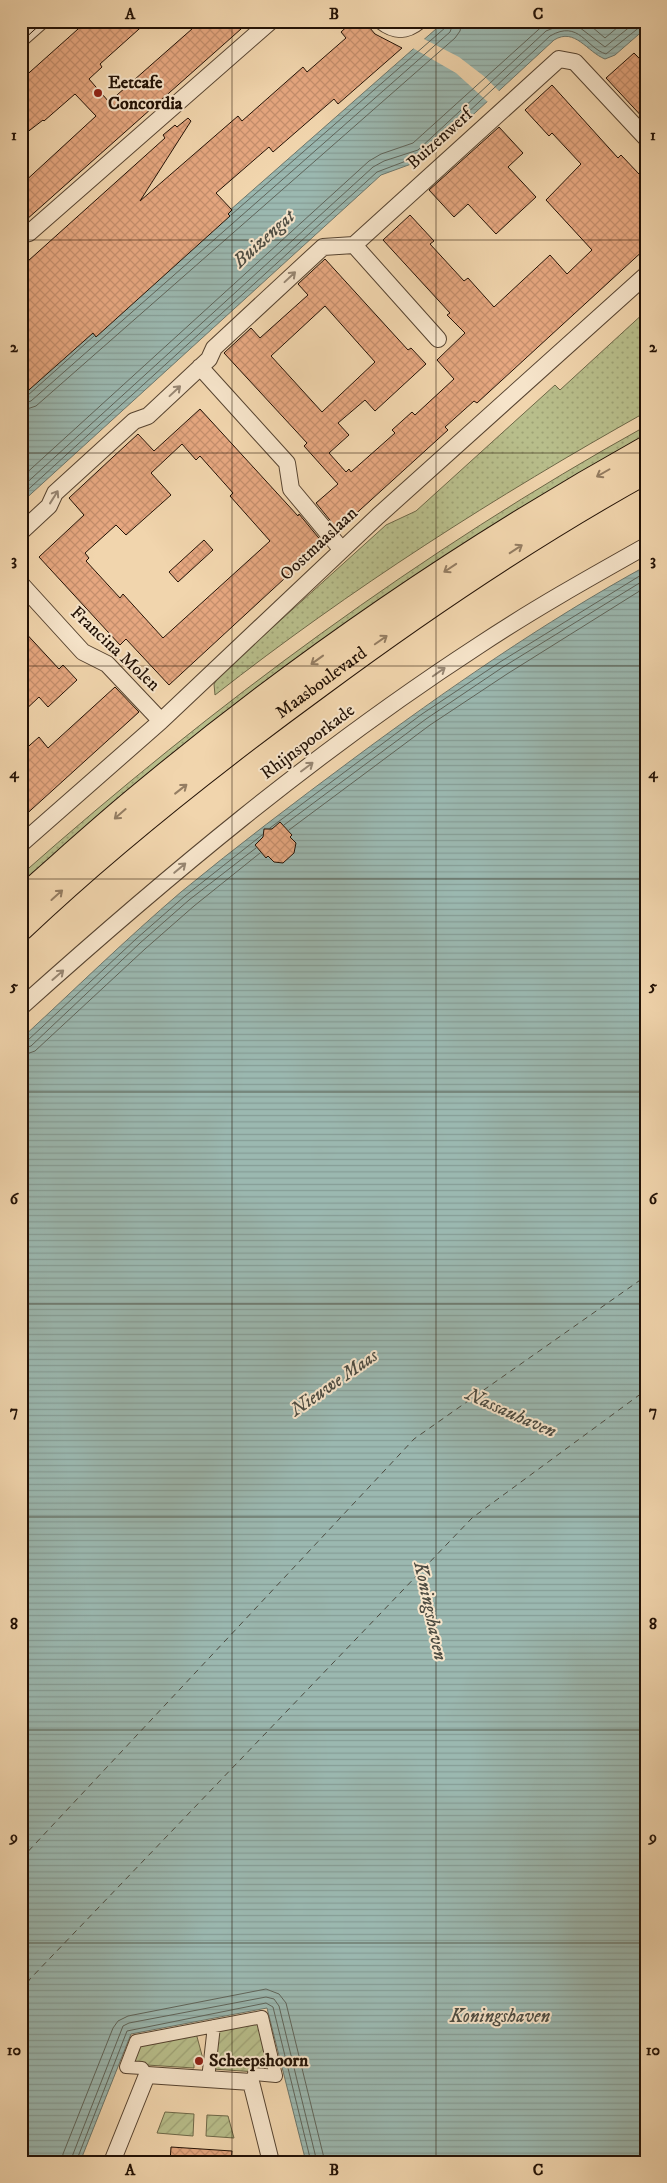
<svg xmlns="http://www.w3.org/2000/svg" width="667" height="2183" viewBox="0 0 667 2183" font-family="'IM FELL DW Pica',serif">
	<defs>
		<pattern id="grass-dots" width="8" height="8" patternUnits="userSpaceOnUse" patternTransform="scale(1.25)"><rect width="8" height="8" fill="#b8be8b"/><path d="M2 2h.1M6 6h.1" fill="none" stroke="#9ea276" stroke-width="1.8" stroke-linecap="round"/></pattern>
		<pattern id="garden-furrows" width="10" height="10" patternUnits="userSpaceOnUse" patternTransform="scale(1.25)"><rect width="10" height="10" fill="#b8be8b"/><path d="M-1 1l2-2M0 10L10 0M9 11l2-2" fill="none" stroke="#9ea276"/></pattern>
		<pattern id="water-rules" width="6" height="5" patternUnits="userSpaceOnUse" patternTransform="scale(1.25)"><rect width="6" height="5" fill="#9bb8b0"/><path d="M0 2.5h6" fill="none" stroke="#859d96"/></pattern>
		<pattern id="building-cross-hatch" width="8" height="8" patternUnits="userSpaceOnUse" patternTransform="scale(1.25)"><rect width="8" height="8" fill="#e6a780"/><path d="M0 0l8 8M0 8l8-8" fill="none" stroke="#c58f6d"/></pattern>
	</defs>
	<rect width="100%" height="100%" fill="#f1d5ad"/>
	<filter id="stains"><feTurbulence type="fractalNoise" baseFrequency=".004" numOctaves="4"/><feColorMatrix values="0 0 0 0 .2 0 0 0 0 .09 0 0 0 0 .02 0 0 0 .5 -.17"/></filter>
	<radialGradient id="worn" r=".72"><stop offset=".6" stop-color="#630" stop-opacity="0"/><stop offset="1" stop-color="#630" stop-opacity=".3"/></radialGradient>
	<path fill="url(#grass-dots)" stroke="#6e6848" d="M 646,311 L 646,412 C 496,496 350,589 215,695 L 214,684 L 220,675 L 386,525 L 416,511 L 555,385 L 560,390 Z
		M 646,426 L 646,437 L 21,887 L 21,875 C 214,704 421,551 646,426 Z"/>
	<path fill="url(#garden-furrows)" stroke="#6e6848" d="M 259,2021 L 272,2073 L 212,2069 L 217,2029 Z
		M 196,2033 L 203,2059 L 194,2059 L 194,2068 L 131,2064 L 139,2044 Z
		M 165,2112 L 194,2114 L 193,2136 L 157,2133 Z
		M 207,2115 L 228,2116 L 234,2138 L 206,2136 Z"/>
	<path fill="url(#water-rules)" stroke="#6b766c" d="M 445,21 L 646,21 L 646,28 L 615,55 L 605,59 C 587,52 575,27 554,40 L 425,159 L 381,175 L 21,503 L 21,394 Z
		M 646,566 L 646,2162 L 306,2162 L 267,2008 L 131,2034 L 80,2162 L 21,2162 L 21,1039 C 74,990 126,939 181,892 C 237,846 295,802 353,759 C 446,690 544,622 646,566 Z"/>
	<path fill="#f1d5ad" d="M 422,38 L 459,57 L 485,77 L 500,92 L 489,103 L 456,73 L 411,47 Z"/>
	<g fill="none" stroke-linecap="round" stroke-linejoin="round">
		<path stroke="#5f655b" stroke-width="1" d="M 585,21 L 605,38 L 625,21
			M 231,215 L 446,27 L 448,21
			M 22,398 L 27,396 L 94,336
			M 21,404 L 31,401 L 450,32 L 454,21
			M 21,411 L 36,406 L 455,38 L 460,31 L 462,21
			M 21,478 L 369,161 L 381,154 L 413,143 L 548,21
			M 21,488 L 373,167 L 384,161 L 418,150 L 546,31 L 561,25 L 579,27 L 605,47 L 637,21
			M 21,496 L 377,172 L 422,155 L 550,36 C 579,19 586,48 606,54 L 641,26 L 646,25
			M 284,825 L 426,719 L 503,667 L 646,579
			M 270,828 L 422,714 L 500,662 L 646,572
			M 289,830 L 430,725 L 507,674 L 646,587
			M 21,1042 L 27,1041 L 136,939 L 185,896 L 262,835
			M 21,1049 L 31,1046 L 140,943 L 189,900 L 256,848
			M 21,1056 L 35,1051 L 145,949 L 194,906 L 260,853
			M 62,2162 L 63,2154 L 113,2028 L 118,2021 L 128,2016 L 266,1989 L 279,1994 L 286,2003 L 325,2162
			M 70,2162 L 123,2026 L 129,2023 L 266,1997 L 274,1999 L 279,2006 L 317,2162
			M 76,2162 L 127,2031 L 266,2003 L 273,2007 L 311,2162"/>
		<path stroke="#4d4c42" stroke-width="1" stroke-dasharray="6 5" stroke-linecap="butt" d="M 21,1859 L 414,1439 L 646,1276
			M 21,1992 L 30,1979 L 472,1518 L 646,1390"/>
	</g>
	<path fill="url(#building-cross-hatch)" stroke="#231206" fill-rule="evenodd" d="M 87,21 L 148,21 L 100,64 L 102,67 L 89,79 L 109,102 L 201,21 L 250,21 L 26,220 L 21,219 L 21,185 L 96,116 L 75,94 L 44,121 L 43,120 L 21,137 L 21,80 Z
		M 353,21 L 364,21 L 375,34 L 402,48 L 338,104 L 334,99 L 273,152 L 269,147 L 216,193 L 232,210 L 228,214 L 230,216 L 96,337 L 93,333 L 21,397 L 21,254 L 28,261 L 165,138 L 163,135 L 175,125 L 177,127 L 188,118 L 191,121 L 140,201 L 238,116 L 242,121 L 303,67 L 307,72 L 346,38 L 341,32 Z
		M 634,53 L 646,65 L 646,121 L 606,78 Z
		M 552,85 L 618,158 L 621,155 L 639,174 L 646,168 L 646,248 L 477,403 L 474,401 L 445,427 L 448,430 L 338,530 L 316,503 L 338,484 L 304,446 L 307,443 L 224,353 L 251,328 L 260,338 L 308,295 L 298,284 L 325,259 L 408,350 L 411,348 L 426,364 L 375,411 L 365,400 L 338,423 L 349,435 L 329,453 L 346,472 L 349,469 L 351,472 L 395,433 L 392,430 L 412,412 L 415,415 L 454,379 L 437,360 L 465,333 L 447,315 L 450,313 L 383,240 L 410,215 L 434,241 L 430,244 L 464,281 L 468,278 L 494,307 L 550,255 L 567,274 L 592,250 L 546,200 L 581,164 L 552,133 L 549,136 L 525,110 ZM 325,306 L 375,362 L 322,412 L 271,356 Z
		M 499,127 L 523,153 L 508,167 L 536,197 L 496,234 L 468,204 L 454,217 L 429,190 Z
		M 200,409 L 298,516 L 299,514 L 323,543 L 169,685 L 126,639 L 120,645 L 39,557 L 84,515 L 69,498 L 113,457 L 138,434 L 154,451 ZM 182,444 L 196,460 L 200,456 L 233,493 L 230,496 L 270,541 L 163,638 L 123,594 L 120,598 L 86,561 L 89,558 L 85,553 L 116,525 L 126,535 L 171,495 L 151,473 Z
		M 204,540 L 213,550 L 178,582 L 169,572 Z
		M 21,628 L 59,669 L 63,665 L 77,680 L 48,707 L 39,697 L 21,714 Z
		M 115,687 L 139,712 L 21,819 L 21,753 L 39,737 L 48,748 Z
		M 280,822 L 292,835 L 290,837 L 296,843 L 294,853 L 283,863 L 274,862 L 268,856 L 266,858 L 255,845 L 263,837 L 264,829 L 272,829 Z
		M 171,2147 L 232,2151 L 231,2162 L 170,2162 Z"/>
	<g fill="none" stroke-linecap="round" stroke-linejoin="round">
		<defs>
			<path id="pedestrian" d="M 147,2075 L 142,2068 L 126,2067 L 136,2041 L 262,2017 L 276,2076 L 254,2074 L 251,2082
				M 208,2079 L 214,2026"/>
			<path id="minor" d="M 381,21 C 395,32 406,32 419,21
				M 21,229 L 29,233 L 271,21
				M 438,339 L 354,245 L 559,59 L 575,62 L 646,138
				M 200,367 L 287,463 L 291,489 L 342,550
				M 21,532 L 49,506 L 55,493 L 134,421 L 148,416 L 209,359 L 214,348 L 323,247 L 354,245
				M 21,584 L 83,652 L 107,664 L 161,721
				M 21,844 L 161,721 L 378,516 L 646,275
				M 21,1007 C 165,878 315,752 478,646 C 532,610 589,578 646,546
				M 112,2162 L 147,2075 L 251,2082 L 271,2162"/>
			<path id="tertiary" d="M 21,36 L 38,21"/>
			<g id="primary">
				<path d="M 21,900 C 60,866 98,831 138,798 C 296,666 467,549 646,449"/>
				<path id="s1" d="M 21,928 C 115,839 216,760 320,684 C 424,607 532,534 646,471"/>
			</g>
		</defs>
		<use href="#pedestrian" stroke="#564330" stroke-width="14"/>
		<use href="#minor" stroke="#564330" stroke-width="18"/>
		<use href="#tertiary" stroke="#564330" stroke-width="22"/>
		<use href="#primary" stroke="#231206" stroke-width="27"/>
		<use href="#pedestrian" stroke="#f6e4ca" stroke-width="12"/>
		<use href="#minor" stroke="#f6e4ca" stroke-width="16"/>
		<use href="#tertiary" stroke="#f6e4ca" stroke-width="20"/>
		<use href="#primary" stroke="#f1d5ad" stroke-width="25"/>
		<path stroke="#231206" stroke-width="1" d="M 21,31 L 32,21
			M 21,42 L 44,21"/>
	</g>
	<defs><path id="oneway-shaft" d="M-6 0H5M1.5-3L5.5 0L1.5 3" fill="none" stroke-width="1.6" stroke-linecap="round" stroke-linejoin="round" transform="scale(1.25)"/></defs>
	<g stroke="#978672">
		<use href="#oneway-shaft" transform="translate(290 277) rotate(-43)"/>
		<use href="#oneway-shaft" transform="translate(175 391) rotate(-43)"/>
		<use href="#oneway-shaft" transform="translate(54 497) rotate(-58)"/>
		<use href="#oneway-shaft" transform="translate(439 672) rotate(-35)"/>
		<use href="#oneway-shaft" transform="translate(307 767) rotate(-37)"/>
		<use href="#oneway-shaft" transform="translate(180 868) rotate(-40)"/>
		<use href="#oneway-shaft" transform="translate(58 975) rotate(-41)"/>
	</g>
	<g stroke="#947d62">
		<use href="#oneway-shaft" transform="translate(603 473) rotate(150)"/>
		<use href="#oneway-shaft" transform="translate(516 549) rotate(-33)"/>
		<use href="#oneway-shaft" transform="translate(450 568) rotate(146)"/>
		<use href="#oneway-shaft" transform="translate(381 640) rotate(-35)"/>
		<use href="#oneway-shaft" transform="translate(317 660) rotate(144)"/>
		<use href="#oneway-shaft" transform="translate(181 789) rotate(-38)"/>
		<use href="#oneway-shaft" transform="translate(120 814) rotate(139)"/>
		<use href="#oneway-shaft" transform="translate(57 895) rotate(-42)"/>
	</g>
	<path fill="none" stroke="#231206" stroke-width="1" stroke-opacity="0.55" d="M 232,21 L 232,2162M 436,21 L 436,2162M 21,240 L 646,240M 21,453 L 646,453M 21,666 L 646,666M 21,879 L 646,879M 21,1092 L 646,1092M 21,1304 L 646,1304M 21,1517 L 646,1517M 21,1730 L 646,1730M 21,1943 L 646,1943"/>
	<g fill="#8f2418" stroke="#f6e4ca" stroke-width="2">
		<circle cx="98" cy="93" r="5"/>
		<circle cx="199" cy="2061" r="5"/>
	</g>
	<g text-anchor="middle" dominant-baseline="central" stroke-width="4" stroke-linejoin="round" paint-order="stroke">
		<g font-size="18" font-weight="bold" fill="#231206" stroke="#f6e4ca" text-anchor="start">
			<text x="108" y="83">Eetcafe<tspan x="108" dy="21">Concordia</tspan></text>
			<text x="209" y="2061">Scheepshoorn</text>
		</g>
		<g font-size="18" fill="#231206" stroke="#f6e4ca">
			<text transform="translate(440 139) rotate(-42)">Buizenwerf</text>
			<text transform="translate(319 544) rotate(-43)">Oostmaaslaan</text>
			<text transform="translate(115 649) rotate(43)">Francina Molen</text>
			<text stroke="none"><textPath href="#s1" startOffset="388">Maasboulevard</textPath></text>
			<text transform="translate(308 742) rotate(-37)">Rhijnspoorkade</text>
		</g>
		<g font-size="19" font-style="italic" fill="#4d4c42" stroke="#f6e4ca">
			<text transform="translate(264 239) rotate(-42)">Buizengat</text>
			<text transform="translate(334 1383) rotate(-35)">Nieuwe Maas</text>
			<text transform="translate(511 1413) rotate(24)">Nassauhaven</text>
			<text transform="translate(430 1611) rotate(78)">Koningshaven</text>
			<text x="500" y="2016">Koningshaven</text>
		</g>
	</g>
	<rect width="667" height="2183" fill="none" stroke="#f1d5ad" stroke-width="55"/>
	<rect x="28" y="28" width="612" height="2128" fill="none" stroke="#231206" stroke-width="2"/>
	<g font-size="16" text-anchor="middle" font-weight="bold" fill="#231206">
		<text x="130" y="19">A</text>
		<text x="334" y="19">B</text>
		<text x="538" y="19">C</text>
		<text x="14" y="140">1</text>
		<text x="653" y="140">1</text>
		<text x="14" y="352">2</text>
		<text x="653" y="352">2</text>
		<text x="14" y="565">3</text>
		<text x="653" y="565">3</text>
		<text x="14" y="778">4</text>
		<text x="653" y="778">4</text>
		<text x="14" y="991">5</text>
		<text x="653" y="991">5</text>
		<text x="14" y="1204">6</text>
		<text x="653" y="1204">6</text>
		<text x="14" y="1416">7</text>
		<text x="653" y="1416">7</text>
		<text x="14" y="1629">8</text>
		<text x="653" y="1629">8</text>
		<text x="14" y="1842">9</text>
		<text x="653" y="1842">9</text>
		<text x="14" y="2055">10</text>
		<text x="653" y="2055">10</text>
		<text x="130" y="2175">A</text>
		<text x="334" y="2175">B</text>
		<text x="538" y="2175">C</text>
	</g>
	<rect width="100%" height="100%" filter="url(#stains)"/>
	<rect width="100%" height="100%" fill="url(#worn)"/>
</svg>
